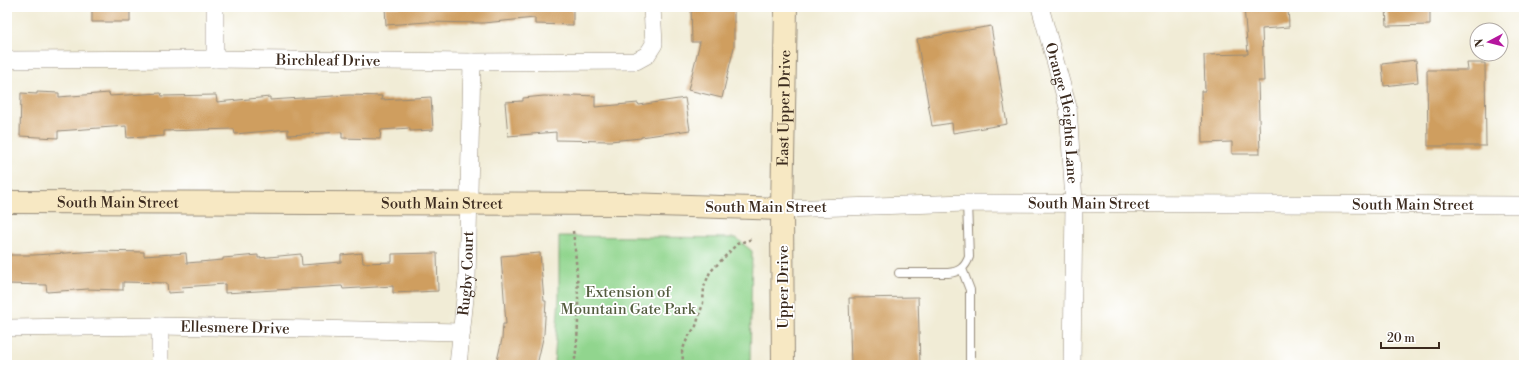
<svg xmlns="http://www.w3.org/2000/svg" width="1531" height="372" viewBox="0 0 1531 372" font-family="'Libre Bodoni',serif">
	<rect width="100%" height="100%" fill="#fff"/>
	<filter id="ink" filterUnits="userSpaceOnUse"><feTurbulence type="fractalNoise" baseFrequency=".025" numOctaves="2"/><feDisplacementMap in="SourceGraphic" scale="8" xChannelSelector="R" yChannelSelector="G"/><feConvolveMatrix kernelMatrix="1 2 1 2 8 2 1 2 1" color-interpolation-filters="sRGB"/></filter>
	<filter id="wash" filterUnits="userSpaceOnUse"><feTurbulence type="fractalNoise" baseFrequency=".012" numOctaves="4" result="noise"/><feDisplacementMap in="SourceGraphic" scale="16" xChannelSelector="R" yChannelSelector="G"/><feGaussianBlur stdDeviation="0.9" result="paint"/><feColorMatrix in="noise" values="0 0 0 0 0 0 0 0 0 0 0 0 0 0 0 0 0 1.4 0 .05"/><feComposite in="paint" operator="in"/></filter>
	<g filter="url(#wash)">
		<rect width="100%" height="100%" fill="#f1ecd6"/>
		<path fill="#91d58e" stroke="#668056" d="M 559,236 L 736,238 L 752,251 L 750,365 L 554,365 L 559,298 Z"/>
		<g id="blocks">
			<path fill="#cf9e5f" d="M 92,7 L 130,7 L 130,22 L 92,22 Z
				M 385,7 L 573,7 L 573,25 L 535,24 L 535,18 L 483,23 L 427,22 L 386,25 Z
				M 691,7 L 734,7 L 734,47 L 722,98 L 688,90 L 700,42 L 692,42 Z
				M 1244,7 L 1288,7 L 1289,27 L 1262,29 L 1264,81 L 1258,81 L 1260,154 L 1232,154 L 1232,142 L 1202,143 L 1201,91 L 1205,91 L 1204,55 L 1248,54 Z
				M 1386,7 L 1430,7 L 1430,25 L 1387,26 Z
				M 991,26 L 1007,124 L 953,133 L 952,123 L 932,126 L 917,39 Z
				M 1416,60 L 1418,82 L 1384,86 L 1382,64 Z
				M 1467,63 L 1485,63 L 1486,146 L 1428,146 L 1427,70 L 1468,70 Z
				M 37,92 L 59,93 L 59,97 L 109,93 L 110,96 L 161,93 L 162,96 L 216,95 L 217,102 L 270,97 L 270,100 L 349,95 L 382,96 L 381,100 L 431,97 L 433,130 L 410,131 L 410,128 L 381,130 L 380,139 L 342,138 L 342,132 L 288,135 L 288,129 L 235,134 L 234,129 L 164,131 L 164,136 L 127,138 L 126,126 L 58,131 L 58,138 L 20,136 L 21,93 L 37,94 Z
				M 574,95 L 595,96 L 595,107 L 638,103 L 639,105 L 685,98 L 690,130 L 641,137 L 641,138 L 610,141 L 556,140 L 556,132 L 508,136 L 505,102 L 523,101 L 523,98 L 544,96 L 573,97 Z
				M 98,251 L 144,252 L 144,256 L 186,253 L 187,263 L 223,260 L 223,258 L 258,255 L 258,258 L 301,254 L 302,265 L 341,262 L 341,255 L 362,253 L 363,263 L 392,262 L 392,254 L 437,253 L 438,291 L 393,293 L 393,286 L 343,289 L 342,286 L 225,293 L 225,284 L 182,287 L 183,292 L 168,293 L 167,283 L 123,282 L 123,290 L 88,289 L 47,292 L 46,285 L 7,284 L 7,255 L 34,255 Z
				M 540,253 L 544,301 L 546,301 L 544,334 L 537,365 L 496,365 L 502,339 L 503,324 L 506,324 L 501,256 Z
				M 918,297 L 920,365 L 851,365 L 849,298 Z"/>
		</g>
	</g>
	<g filter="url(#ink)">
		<use href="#blocks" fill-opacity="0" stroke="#968b7a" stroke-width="1"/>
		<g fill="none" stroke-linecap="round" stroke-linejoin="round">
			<defs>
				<path id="lane" d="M 962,269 L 970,290 L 970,365
					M 899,273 L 948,273 C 959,272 965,268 969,257 L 967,203"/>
				<g id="street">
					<path id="s1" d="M 1040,7 L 1068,107 L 1074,202 L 1072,365"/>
					<path d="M 215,59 L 215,7"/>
					<path id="s2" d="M 7,60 L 215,59 L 472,62 L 636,61 L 647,55 L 654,44 L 652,7"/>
					<path id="s3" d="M 782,209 L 967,203 L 1524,205"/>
					<path id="s4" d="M 7,328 L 160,326 L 462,332"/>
					<path d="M 160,365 L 160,326"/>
					<path id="s5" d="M 458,365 L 467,279 L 472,62"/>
				</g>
				<g id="secondary">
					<path id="s6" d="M 7,202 L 626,204 L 782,209"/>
					<path id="s7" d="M 783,365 L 782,209 L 786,7"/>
				</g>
			</defs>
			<use href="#lane" stroke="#968b7a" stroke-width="10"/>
			<use href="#street" stroke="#968b7a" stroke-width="18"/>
			<use href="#secondary" stroke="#968b7a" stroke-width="24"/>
			<path stroke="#968b7a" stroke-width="2.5" stroke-dasharray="3 3" stroke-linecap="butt" d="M 573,231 C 578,274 581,323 574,365
				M 685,365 L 683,361 L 682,351 L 688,337 L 696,326 L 703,303 L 704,287 L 710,272 L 737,244 L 752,239"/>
			<use href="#lane" stroke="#fff" stroke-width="8"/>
			<use href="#street" stroke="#fff" stroke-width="17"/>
			<use href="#secondary" stroke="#f7e8c3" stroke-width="22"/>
		</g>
	</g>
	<g text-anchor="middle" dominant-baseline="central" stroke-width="3.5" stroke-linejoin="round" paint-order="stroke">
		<g font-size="15" fill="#3b2a1e" stroke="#fff">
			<text stroke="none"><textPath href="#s2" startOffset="321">Birchleaf Drive</textPath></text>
			<text stroke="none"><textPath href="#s7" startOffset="257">East Upper Drive</textPath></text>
			<text stroke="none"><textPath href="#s1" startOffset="109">Orange Heights Lane</textPath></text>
			<text stroke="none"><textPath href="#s6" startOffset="111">South Main Street</textPath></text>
			<text stroke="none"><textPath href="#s3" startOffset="307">South Main Street</textPath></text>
			<text stroke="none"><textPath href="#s6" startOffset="435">South Main Street</textPath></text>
			<text stroke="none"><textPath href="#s3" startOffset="631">South Main Street</textPath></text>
			<text x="766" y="207">South Main Street</text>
			<text stroke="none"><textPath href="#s5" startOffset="92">Rugby Court</textPath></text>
			<text transform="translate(783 287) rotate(-90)">Upper Drive</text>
			<text stroke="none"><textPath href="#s4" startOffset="228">Ellesmere Drive</textPath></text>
		</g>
		<g font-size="15" fill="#555d40" stroke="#fff">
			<text x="628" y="292">Extension of<tspan x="628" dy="17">Mountain Gate Park</tspan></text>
		</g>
	</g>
	<rect width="1531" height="372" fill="none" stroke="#fff" stroke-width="24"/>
	<g transform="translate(1489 42) rotate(263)"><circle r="19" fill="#ffffff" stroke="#b1aaa5"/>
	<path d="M0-3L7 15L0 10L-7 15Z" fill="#b5179e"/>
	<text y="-6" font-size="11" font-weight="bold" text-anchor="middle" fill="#3b2a1e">N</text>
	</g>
	<path d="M1381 342v6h58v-6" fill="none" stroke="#3b2a1e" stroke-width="2"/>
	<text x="1387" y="342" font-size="12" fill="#3b2a1e" stroke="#ffffff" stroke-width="3" paint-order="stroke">20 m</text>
</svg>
